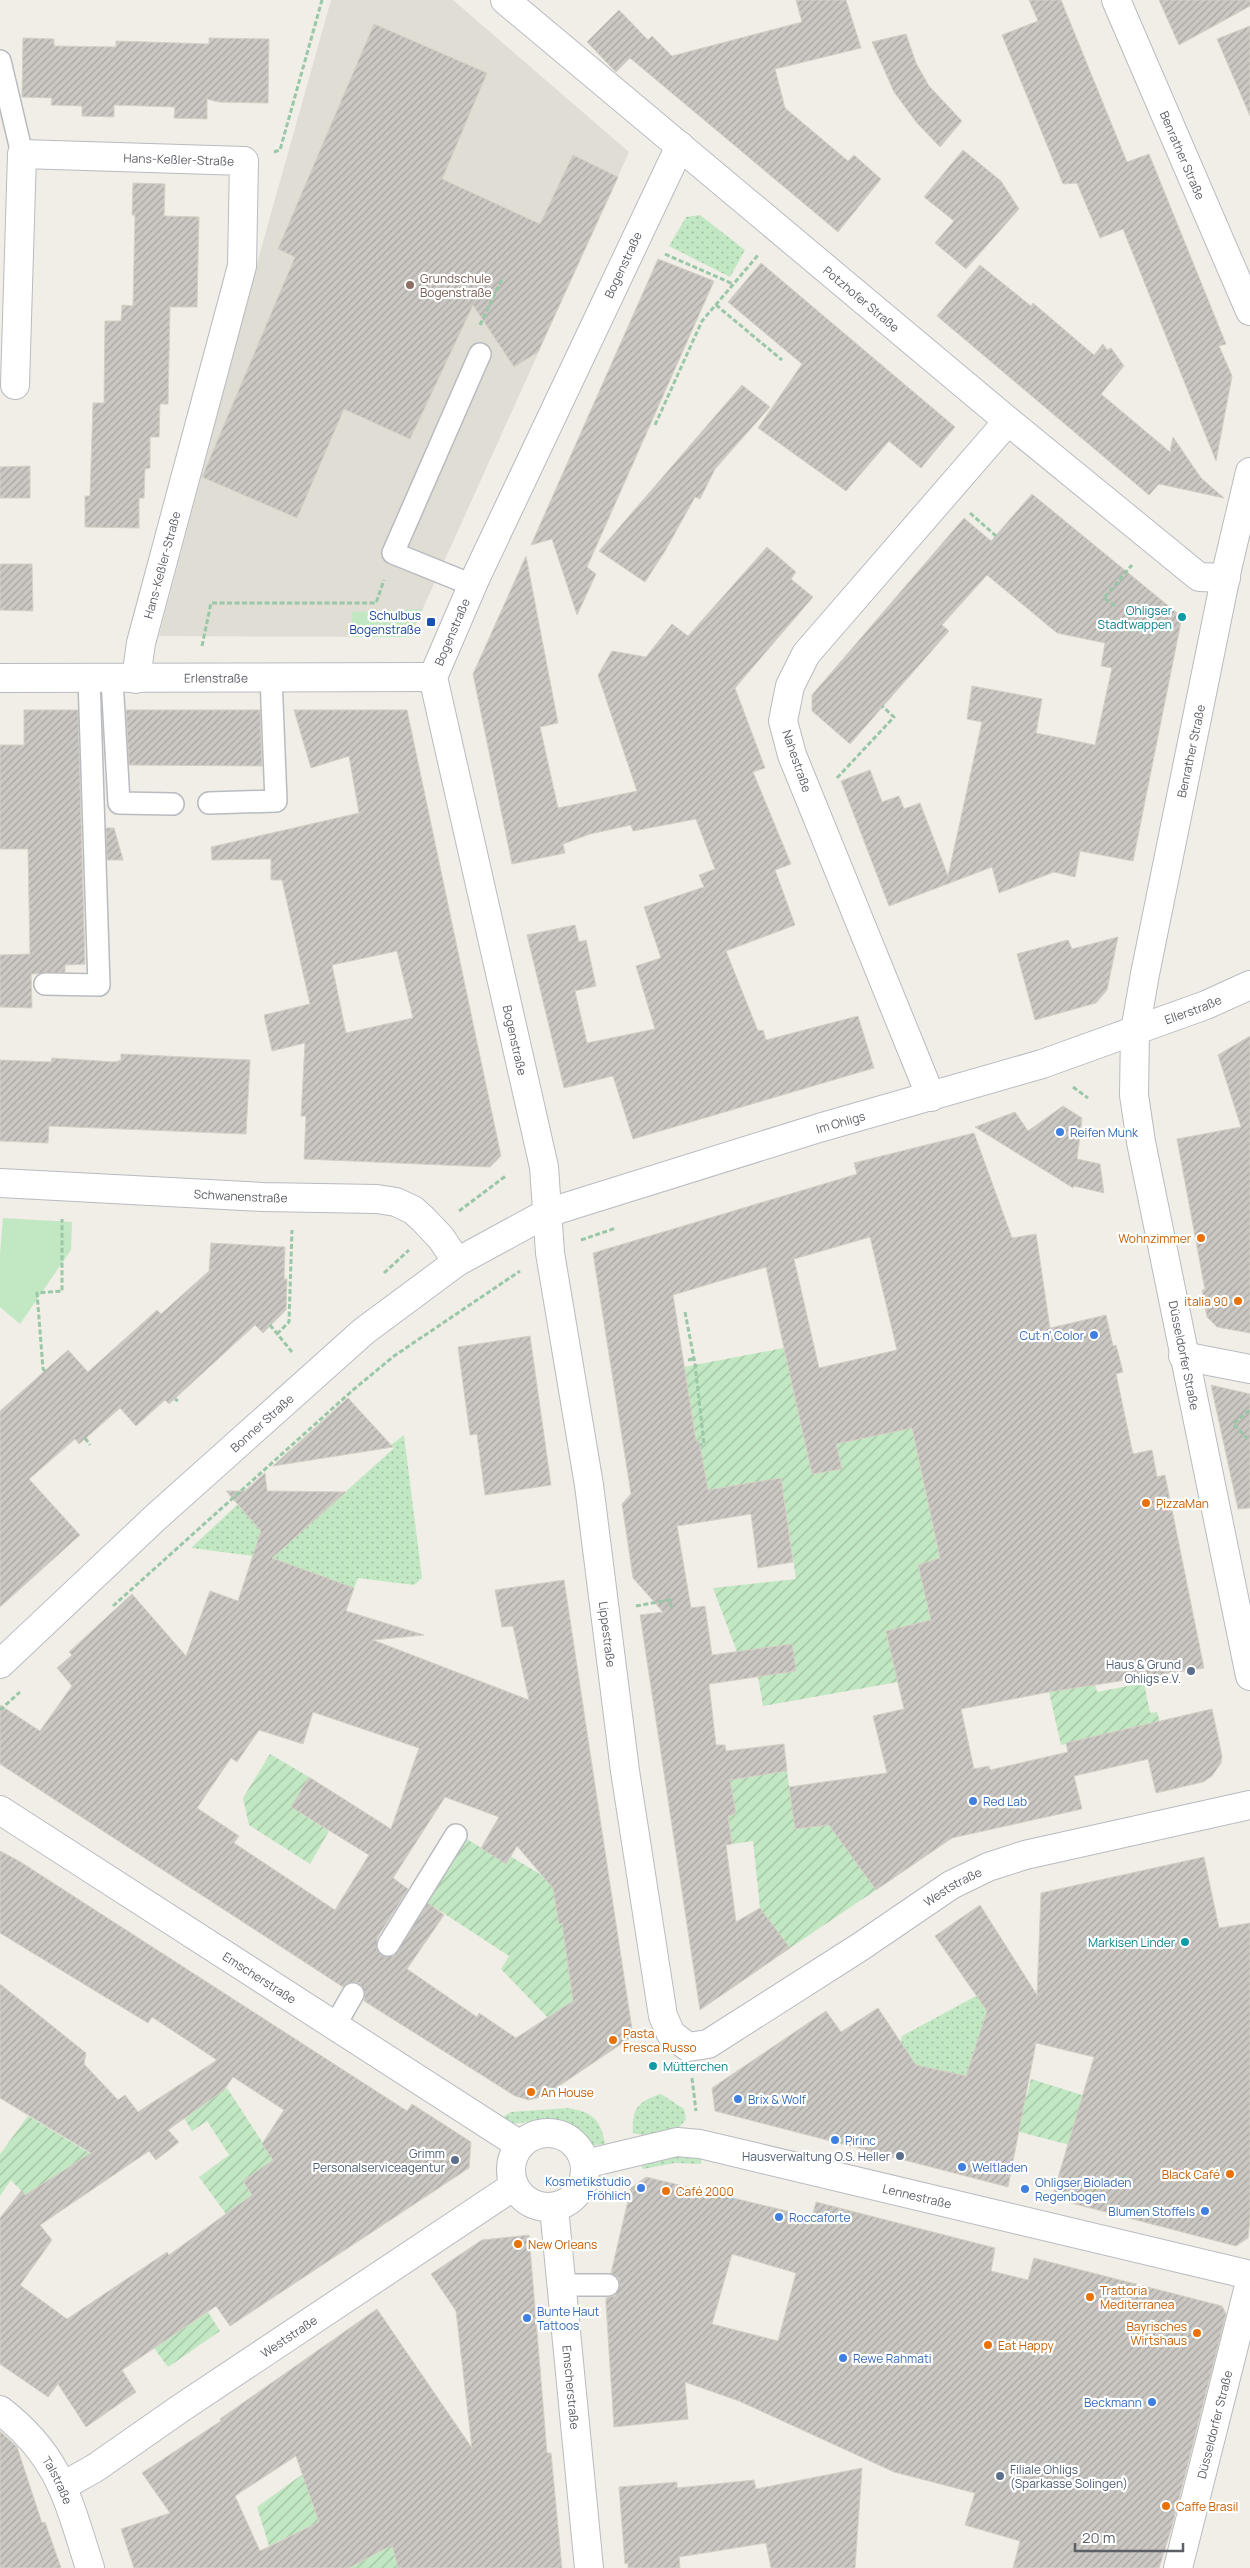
<svg xmlns="http://www.w3.org/2000/svg" width="1250" height="2568" font-family="Manrope,sans-serif">
  <defs>
    <pattern id="grass-dots" width="8" height="8" patternUnits="userSpaceOnUse" patternTransform="scale(1.25)"><rect width="8" height="8" fill="#c2e8c3"/><path d="M2 2h.1M6 6h.1" fill="none" stroke="#a1bfa2" stroke-width="1.8" stroke-linecap="round"/></pattern>
    <pattern id="garden-furrows" width="10" height="10" patternUnits="userSpaceOnUse" patternTransform="scale(1.25)"><rect width="10" height="10" fill="#c2e8c3"/><path d="M-1 1l2-2M0 10L10 0M9 11l2-2" fill="none" stroke="#a1bfa2"/></pattern>
    <pattern id="building-hatch" width="6" height="6" patternUnits="userSpaceOnUse" patternTransform="scale(1.25)"><rect width="6" height="6" fill="#cbc8c3"/><path d="M-1 1l2-2M0 6l6-6M5 7l2-2" fill="none" stroke="#a8a6a2"/></pattern>
  </defs>
  <rect width="100%" height="100%" fill="#f0eee6"/>
  <path fill="#e0ddd4" d="M331 0H453L629 152 410 637 159 636 261 249Z"/>
  <g fill="url(#grass-dots)">
    <path d="M700 215 745 250 730 277 669 246 686 217Z"/>
    <path d="M404 1435 422 1578 414 1585 358 1578 354 1588 253 1556 191 1548 238 1504 280 1551 394 1448 391 1445Z"/>
    <path d="M976 1996 1014 2037 966 2076 901 2062 897 2063 902 2036Z"/>
    <path d="M661 2094 684 2109 686 2119C676 2136 651 2138 633 2133 631 2108 639 2101 661 2094Z"/>
    <path d="M568 2108C592 2112 601 2119 605 2144L589 2146C570 2120 543 2118 513 2124L503 2117 511 2112Z"/>
    <path d="M672 2153H702L701 2164 675 2163 643 2169 639 2161Z"/>
  </g>
  <g fill="#c2e8c3">
    <path d="M422 609 410 637H352V612Z"/>
    <path d="M3 1218 72 1222 71 1250 20 1324 0 1307V1254Z"/>
  </g>
  <g fill="url(#garden-furrows)">
    <path d="M784 1348 812 1474 836 1444 912 1428 940 1558 918 1565 931 1620 886 1631 898 1682 763 1706 758 1677 737 1652 713 1588 796 1579 781 1479 703 1491 697 1452 701 1451 699 1441H696L684 1367Z"/>
    <path d="M1088 1654 1097 1692 1144 1683 1150 1713 1157 1712 1160 1722 1061 1745 1049 1692 1055 1691Z"/>
    <path d="M270 1754 309 1777 291 1807 329 1831 310 1864 249 1825 243 1798Z"/>
    <path d="M787 1771 795 1829 829 1825 876 1890 790 1948 760 1908 753 1841 732 1844 722 1781Z"/>
    <path d="M467 1839 505 1863 510 1856 545 1877 560 1882 559 1923H566L567 1960 574 2002 548 2018 501 1969 509 1956 425 1901Z"/>
    <path d="M966 2076 1027 2096 1031 2079 1082 2095 1193 2124 1097 2152 954 2115Z"/>
    <path d="M227 2088 298 2197 259 2170 243 2181 252 2195 226 2214 199 2177 229 2155 207 2121 192 2131 184 2118Z"/>
    <path d="M28 2116 91 2154 25 2195 11 2180 0 2196V2154Z"/>
    <path d="M208 2312 220 2331 168 2367 154 2348Z"/>
    <path d="M303 2474 319 2522 269 2546 257 2507Z"/>
    <path d="M392 2545 398 2568H349Z"/>
  </g>
  <g fill="url(#building-hatch)" stroke="#d5d0c4" fill-rule="evenodd">
    <path d="M796 0H846L861 48 775 69 785 108 848 161 854 155 881 179 838 232 630 58 616 72 587 42 619 10 648 40 652 36 672 56 802 22Z"/>
    <path d="M1029 0H1061L1127 162 1149 154 1226 344 1219 346 1232 376 1216 461 1123 229 1100 238 1077 183 1063 184 1002 35 1038 21Z"/>
    <path d="M1159 0H1250V6L1179 45Z"/>
    <path d="M374 24 487 73 442 179 540 224 573 155 618 177 538 352 514 367 473 305 410 439 344 409 297 518 202 477 295 257 278 249Z"/>
    <path d="M1250 26V116L1217 39Z"/>
    <path d="M906 34 916 63 929 86 962 121 940 147 917 123 894 92 872 42Z"/>
    <path d="M23 38 54 39V46L116 47V41L209 44V38L269 39 268 103 219 102 207 99V119L174 118 175 107 145 106 114 105V117L82 116V106L51 105 52 98 22 97Z"/>
    <path d="M963 150 1001 181 1019 209 966 269 935 243 954 221 924 197Z"/>
    <path d="M133 183 165 184 164 216 199 217 197 307H170L168 404H160L159 437H150V468L145 469 144 498H139V528L85 527V496H90L93 403H104L105 321H121L122 305 133 306 135 215H132Z"/>
    <path d="M658 259 714 281 587 567 596 574 577 615 552 539 531 545Z"/>
    <path d="M761 263 955 427 921 468 889 441 846 491 758 428 802 364 728 302Z"/>
    <path d="M980 265 1031 306 1033 303 1094 355 1103 344 1107 350 1111 348 1124 366 1101 394 1170 452 1173 437 1201 478 1224 498 1159 484 1149 495 937 316Z"/>
    <path d="M742 385 770 407 715 469 700 499 695 497 665 551 645 582 599 551Z"/>
    <path d="M30 466V498H0V467Z"/>
    <path d="M1032 494 1182 617 1133 861 1080 851 1075 877 1054 872 999 893 992 867 889 906 841 781 870 770 882 802 899 796 904 809 920 803 948 876 982 722 967 719 972 686 1042 699 1036 733 1095 745 1112 668 1101 666 1105 643 1057 633 987 575 942 625 949 631 850 744 812 711V695L964 518 991 541Z"/>
    <path d="M767 547 796 572 791 579 813 597 735 688 765 768 753 772 791 864 775 870 795 925 726 951 758 1031 763 1030 766 1040 858 1016 874 1068 633 1139 613 1076 564 1088 527 935 575 925 579 942 586 940 596 986 575 991 587 1043 655 1029 636 966 661 958 644 907 704 887 699 875 715 869 696 819 633 831 631 825 590 834 563 844 565 853 512 864 473 674 526 556 558 723 540 727 558 808 637 791 598 675 612 651 646 657 672 624 688 636Z"/>
    <path d="M0 564H32L33 611 0 610Z"/>
    <path d="M24 710H78L85 964 65 965V972L31 974 32 1008 0 1007V955L30 954 28 849H0V745H24Z"/>
    <path d="M126 710H260L262 766 129 765Z"/>
    <path d="M294 710H407L501 1156 490 1167 304 1159 306 1116H301L305 1043 272 1051 264 1015 310 1004 282 880H271V859L212 860 211 847 359 813 349 756 311 768ZM397 951 413 1018 346 1033 332 965Z"/>
    <path d="M106 828H114L123 860H107Z"/>
    <path d="M1118 937 1107 990 1096 1003 1035 1020 1017 954 1068 940 1072 949Z"/>
    <path d="M1250 1036V1333L1217 1327 1207 1317 1202 1290H1205L1177 1139 1241 1127 1218 1055Z"/>
    <path d="M121 1054 250 1060 246 1134 49 1126 48 1143 0 1141V1060L51 1062 52 1058 115 1062 121 1060Z"/>
    <path d="M1063 1106 1082 1118 1077 1159 1100 1164 1104 1193 1074 1186 1073 1188 975 1127 1015 1112 1028 1131Z"/>
    <path d="M974 1133 1012 1238 1036 1234 1050 1328 1106 1315 1113 1346 1116 1345 1123 1372 1116 1374 1133 1454 1152 1450 1157 1477 1165 1475 1204 1668 1049 1692 961 1709 974 1769 989 1766 990 1770 1068 1752 1066 1743 1212 1709 1222 1756 1221 1763 1212 1776 1203 1782 1156 1793 1148 1759 1074 1776 1082 1809 952 1838 876 1890 829 1825 795 1829 789 1787 887 1773 873 1716 904 1709 886 1631 931 1620 918 1565 940 1558 912 1428 836 1444 842 1469 812 1474 766 1267 673 1295 696 1441H699L708 1490 781 1478 793 1562 758 1568 751 1514 677 1526 691 1608 705 1606 712 1655 792 1644 796 1671 709 1684 716 1745H725L726 1751 784 1744 787 1771 730 1780 736 1814 728 1816 732 1844 726 1845 736 1922 760 1908 790 1948 700 2010 640 1615 663 1612 633 1578 622 1504 631 1494 593 1253 857 1174 854 1163ZM870 1237 897 1350 819 1368 794 1259Z"/>
    <path d="M211 1243 285 1247 284 1279H287L286 1310 263 1333 255 1325 169 1404 165 1400 136 1426 120 1408 79 1444 75 1439 29 1479 80 1535 0 1607V1411L68 1350 88 1372 157 1310 161 1314 209 1271Z"/>
    <path d="M530 1336 551 1485 485 1495 477 1434 470 1435 458 1347Z"/>
    <path d="M1211 1385 1250 1394V1508L1238 1509Z"/>
    <path d="M348 1398 393 1447 273 1466Z"/>
    <path d="M265 1473 267 1491 346 1492 272 1558 354 1588 346 1611 424 1635 373 1640 529 1700 513 1626 502 1627 495 1590 564 1580 633 2036 544 2096 529 2100 515 2096 364 2001 365 1994 360 1983 352 1982 343 1987 0 1764V1705L40 1731 72 1686 57 1668 72 1655 69 1652 132 1594 186 1656 210 1591 238 1601 261 1531 226 1491H245ZM313 1712 419 1748 391 1829 309 1777 291 1807 369 1855 335 1910 234 1843 239 1836 197 1808 231 1758 237 1762 259 1730 303 1744ZM445 1797 499 1817 481 1848 506 1864 517 1846 553 1888 559 1924 562 1923 573 2001 516 2038 479 2013 477 2017 407 1969 444 1915 428 1903 394 1956H382L377 1950V1938L408 1889 393 1878Z"/>
    <path d="M0 1851 19 1861 407 2111 412 2104 471 2142 469 2168 230 2326 216 2306 122 2370 136 2392 86 2427 58 2384 48 2397 0 2364V2218L22 2190 25 2195 91 2153 0 2098V1984L86 2053 84 2064 118 2100 125 2095 138 2112 217 2060 152 2017 148 2023 0 1933ZM233 2077 284 2110 262 2144 273 2160 243 2181 252 2195 169 2255 167 2252 67 2319 20 2285 52 2240 40 2225 149 2151 156 2160 179 2142 168 2130 224 2090Z"/>
    <path d="M1204 1857 1219 1928 1250 1923V2220L1248 2238 1236 2246 1052 2198 1094 2057 1036 2043 1008 2187 715 2111 712 2088 826 2011 841 2032 878 2008 916 2065 966 2076 987 2011 935 1936 980 1905 1037 1995 1041 1893Z"/>
    <path d="M646 2177 812 2217 816 2202 995 2248 991 2271 1028 2280 1034 2258 1222 2306 1226 2314 1171 2530 1159 2568H1013L1020 2541 965 2525 975 2493 894 2472 739 2401 685 2382 688 2419 614 2427 606 2304V2298L615 2296 620 2285 619 2278 611 2273 631 2188ZM732 2254 796 2273 778 2341 712 2324Z"/>
    <path d="M529 2235 547 2453H551L562 2568H398L392 2545 349 2568H134L121 2529 170 2513 142 2473 221 2421 220 2419 377 2309 472 2448 456 2311 431 2274 482 2240ZM296 2456 319 2522 260 2551 235 2496Z"/>
    <path d="M0 2431 17 2447 42 2523 45 2522 61 2568H0Z"/>
    <path d="M862 2468 855 2568H771L766 2543 679 2557 680 2568H628V2563L625 2564 619 2487 677 2482V2488L754 2480 756 2489Z"/>
  </g>
  <g fill="none" stroke-linecap="round" stroke-linejoin="round">
    <defs>
      <g id="lane">
        <path d="M0 61 22 154"/>
        <path d="M472 585 393 553 480 354"/>
        <path d="M112 679 119 803 173 804"/>
        <path d="M209 803 276 801 271 677"/>
        <path d="M45 984 99 985 89 678"/>
        <path d="M388 1945 456 1835"/>
        <path d="M334 2027 353 1994"/>
        <path d="M560 2285H608"/>
      </g>
      <g id="street">
        <path id="s1" d="M505 0 1008 421 1199 577 1226 578"/>
        <path id="s2" d="M1116 0 1250 311"/>
        <path id="s3" d="M680 146 476 577 433 677 544 1167 550 1253 589 1485 625 1771 663 2016 671 2034 688 2047 708 2044 860 1947 951 1885 988 1867 1025 1855 1250 1805"/>
        <path id="s4" d="M15 385 22 154 244 161 242 266 141 643 136 679"/>
        <path id="s5" d="M1250 472 1228 565 1145 974 1135 1031 1134 1095 1141 1142 1250 1676"/>
        <path id="s6" d="M0 678 433 677"/>
        <path d="M931 1097 792 755 783 721 790 686 806 654 1008 421"/>
        <path id="s7" d="M0 1183 263 1197 377 1199 396 1202 413 1210 423 1219 441 1238 457 1262"/>
        <path d="M1183 1356 1250 1369"/>
        <path id="s8" d="M0 1810 520 2145"/>
        <circle cx="548" cy="2170" r="37"/>
        <path id="s9" d="M585 2164 677 2142 700 2144 1250 2275"/>
        <path id="s10" d="M554 2208 589 2568"/>
        <path id="s11" d="M63 2486 95 2468 181 2408 514 2186"/>
        <path id="s12" d="M1178 2568 1250 2282"/>
      </g>
      <g id="secondary">
        <path id="s13" d="M0 1664 155 1518 364 1331 457 1262 547 1213 819 1128 1042 1064 1206 1005 1250 985"/>
        <path id="s14" d="M0 2410C60 2456 68 2500 90 2568"/>
      </g>
    </defs>
    <use href="#lane" stroke="#b8bbc0" stroke-width="24"/>
    <use href="#street" stroke="#b8bbc0" stroke-width="30"/>
    <use href="#secondary" stroke="#b9bcc2" stroke-width="30"/>
    <g stroke="#99c7a8" stroke-width="3" stroke-dasharray="5 2.5" stroke-linecap="butt">
      <path d="M274 152 280 150 322 0"/>
      <path d="M665 254 733 284"/>
      <path d="M716 305 782 360"/>
      <path d="M480 325 503 277"/>
      <path d="M655 425 702 321 759 254"/>
      <path d="M970 513 996 536"/>
      <path d="M1115 606 1104 598 1132 565"/>
      <path d="M202 646 211 603H376L384 580"/>
      <path d="M837 778 894 717 882 706"/>
      <path d="M1073 1087 1088 1098"/>
      <path d="M459 1211 507 1175"/>
      <path d="M581 1240 616 1228"/>
      <path d="M384 1273 409 1250"/>
      <path d="M685 1312 695 1364 704 1444 700 1445"/>
      <path d="M270 1325 292 1352"/>
      <path d="M277 1334 289 1322 292 1230"/>
      <path d="M688 1360 693 1359"/>
      <path d="M45 1371 43 1369 37 1293 62 1291V1219"/>
      <path d="M175 1399 178 1401"/>
      <path d="M85 1438 90 1445"/>
      <path d="M1248 1439 1233 1424 1250 1410"/>
      <path d="M113 1606 353 1390 394 1356 520 1271"/>
      <path d="M636 1606 670 1600 672 1610"/>
      <path d="M0 1710 20 1692"/>
      <path d="M692 2078 696 2111"/>
    </g>
    <use href="#lane" stroke="#fff" stroke-width="21"/>
    <use href="#street" stroke="#fff" stroke-width="28"/>
    <use href="#secondary" stroke="#fff" stroke-width="28"/>
  </g>
  <circle fill="#8d6e63" stroke="#fff" stroke-width="2" cx="410" cy="285" r="5"/>
  <g fill="#0f9aa8" stroke="#fff" stroke-width="2">
    <circle cx="1182" cy="617" r="5"/>
    <circle cx="1185" cy="1942" r="5"/>
    <circle cx="653" cy="2066" r="5"/>
  </g>
  <rect fill="#1a4fb4" stroke="#fff" stroke-width="2" x="426" y="617" width="10" height="10" rx="2.5"/>
  <g fill="#3f7fe0" stroke="#fff" stroke-width="2">
    <circle cx="1060" cy="1132" r="5"/>
    <circle cx="1094" cy="1335" r="5"/>
    <circle cx="973" cy="1801" r="5"/>
    <circle cx="738" cy="2099" r="5"/>
    <circle cx="835" cy="2140" r="5"/>
    <circle cx="962" cy="2167" r="5"/>
    <circle cx="641" cy="2188" r="5"/>
    <circle cx="1025" cy="2189" r="5"/>
    <circle cx="1205" cy="2211" r="5"/>
    <circle cx="779" cy="2217" r="5"/>
    <circle cx="527" cy="2318" r="5"/>
    <circle cx="843" cy="2358" r="5"/>
    <circle cx="1152" cy="2402" r="5"/>
  </g>
  <g fill="#e8710a" stroke="#fff" stroke-width="2">
    <circle cx="1201" cy="1238" r="5"/>
    <circle cx="1238" cy="1301" r="5"/>
    <circle cx="1146" cy="1503" r="5"/>
    <circle cx="613" cy="2040" r="5"/>
    <circle cx="531" cy="2092" r="5"/>
    <circle cx="1230" cy="2174" r="5"/>
    <circle cx="666" cy="2191" r="5"/>
    <circle cx="518" cy="2244" r="5"/>
    <circle cx="1090" cy="2297" r="5"/>
    <circle cx="1197" cy="2333" r="5"/>
    <circle cx="988" cy="2345" r="5"/>
    <circle cx="1166" cy="2506" r="5"/>
  </g>
  <g fill="#5c6f8a" stroke="#fff" stroke-width="2">
    <circle cx="1191" cy="1671" r="5"/>
    <circle cx="900" cy="2156" r="5"/>
    <circle cx="455" cy="2160" r="5"/>
    <circle cx="1000" cy="2476" r="5"/>
  </g>
  <g text-anchor="middle" dominant-baseline="central" stroke-width="4.5" stroke-linejoin="round" paint-order="stroke">
    <g font-size="12" fill="#5d6167" stroke="#fff">
      <text stroke="none"><textPath href="#s2" startOffset="169">Benrather Straße</textPath></text>
      <text stroke="none"><textPath href="#s4" startOffset="388">Hans-Keßler-Straße</textPath></text>
      <text transform="translate(623 265) rotate(-65)">Bogenstraße</text>
      <text stroke="none"><textPath href="#s1" startOffset="465">Potzhofer Straße</textPath></text>
      <text transform="translate(162 565) rotate(-75)">Hans-Keßler-Straße</text>
      <text transform="translate(452 632) rotate(-67)">Bogenstraße</text>
      <text stroke="none"><textPath href="#s6" startOffset="216">Erlenstraße</textPath></text>
      <text transform="translate(1191 751) rotate(-78)">Benrather Straße</text>
      <text transform="translate(797 761) rotate(71)">Nahestraße</text>
      <text stroke="none"><textPath href="#s13" startOffset="1389">Ellerstraße</textPath></text>
      <text stroke="none"><textPath href="#s3" startOffset="958">Bogenstraße</textPath></text>
      <text stroke="none"><textPath href="#s13" startOffset="1019">Im Ohligs</textPath></text>
      <text stroke="none"><textPath href="#s7" startOffset="241">Schwanenstraße</textPath></text>
      <text stroke="none"><textPath href="#s5" startOffset="900">Düsseldorfer Straße</textPath></text>
      <text stroke="none"><textPath href="#s13" startOffset="356">Bonner Straße</textPath></text>
      <text stroke="none"><textPath href="#s3" startOffset="1560">Lippestraße</textPath></text>
      <text stroke="none"><textPath href="#s3" startOffset="2298">Weststraße</textPath></text>
      <text stroke="none"><textPath href="#s8" startOffset="309">Emscherstraße</textPath></text>
      <text stroke="none"><textPath href="#s9" startOffset="341">Lennestraße</textPath></text>
      <text stroke="none"><textPath href="#s11" startOffset="271">Weststraße</textPath></text>
      <text stroke="none"><textPath href="#s10" startOffset="180">Emscherstraße</textPath></text>
      <text stroke="none"><textPath href="#s12" startOffset="148">Düsseldorfer Straße</textPath></text>
      <text stroke="none"><textPath href="#s14" startOffset="92">Talstraße</textPath></text>
    </g>
    <g font-size="12" fill="#785e54" stroke="#fff" text-anchor="start">
      <text x="420" y="278">Grundschule<tspan x="420" dy="14">Bogenstraße</tspan></text>
    </g>
    <g font-size="12" fill="#0d838f" stroke="#fff" text-anchor="end">
      <text x="1172" y="610">Ohligser<tspan x="1172" dy="14">Stadtwappen</tspan></text>
      <text x="1175" y="1942">Markisen Linder</text>
      <text x="663" y="2066" text-anchor="start">Mütterchen</text>
    </g>
    <g font-size="12" fill="#164399" stroke="#fff" text-anchor="end">
      <text x="421" y="615">Schulbus<tspan x="421" dy="14">Bogenstraße</tspan></text>
    </g>
    <g font-size="12" fill="#366cbe" stroke="#fff" text-anchor="start">
      <text x="1070" y="1132">Reifen Munk</text>
      <text x="1084" y="1335" text-anchor="end">Cut n' Color</text>
      <text x="983" y="1801">Red Lab</text>
      <text x="748" y="2099">Brix &amp; Wolf</text>
      <text x="845" y="2140">Pirinc</text>
      <text x="972" y="2167">Weltladen</text>
      <text x="631" y="2181" text-anchor="end">Kosmetikstudio<tspan x="631" dy="14">Fröhlich</tspan></text>
      <text x="1035" y="2182">Ohligser Bioladen<tspan x="1035" dy="14">Regenbogen</tspan></text>
      <text x="1195" y="2211" text-anchor="end">Blumen Stoffels</text>
      <text x="789" y="2217">Roccaforte</text>
      <text x="537" y="2311">Bunte Haut<tspan x="537" dy="14">Tattoos</tspan></text>
      <text x="853" y="2358">Rewe Rahmati</text>
      <text x="1142" y="2402" text-anchor="end">Beckmann</text>
    </g>
    <g font-size="12" fill="#c56008" stroke="#fff" text-anchor="start">
      <text x="1191" y="1238" text-anchor="end">Wohnzimmer</text>
      <text x="1228" y="1301" text-anchor="end">italia 90</text>
      <text x="1156" y="1503">PizzaMan</text>
      <text x="623" y="2033">Pasta<tspan x="623" dy="14">Fresca Russo</tspan></text>
      <text x="541" y="2092">An House</text>
      <text x="1220" y="2174" text-anchor="end">Black Café</text>
      <text x="676" y="2191">Café 2000</text>
      <text x="528" y="2244">New Orleans</text>
      <text x="1100" y="2290">Trattoria<tspan x="1100" dy="14">Mediterranea</tspan></text>
      <text x="1187" y="2326" text-anchor="end">Bayrisches<tspan x="1187" dy="14">Wirtshaus</tspan></text>
      <text x="998" y="2345">Eat Happy</text>
      <text x="1176" y="2506">Caffe Brasil</text>
    </g>
    <g font-size="12" fill="#4e5e75" stroke="#fff" text-anchor="end">
      <text x="1181" y="1664">Haus &amp; Grund<tspan x="1181" dy="14">Ohligs e.V.</tspan></text>
      <text x="445" y="2153">Grimm<tspan x="445" dy="14">Personalserviceagentur</tspan></text>
      <text x="890" y="2156">Hausverwaltung O.S. Heller</text>
      <text x="1010" y="2469" text-anchor="start">Filiale Ohligs<tspan x="1010" dy="14">(Sparkasse Solingen)</tspan></text>
    </g>
  </g>
  <path d="M1075 2543v8h108v-8" fill="none" stroke="#5d6167" stroke-width="2.5"/>
  <text x="1082" y="2543" font-size="15" fill="#5d6167" stroke="#ffffff" stroke-width="4" paint-order="stroke">20 m</text>
</svg>
